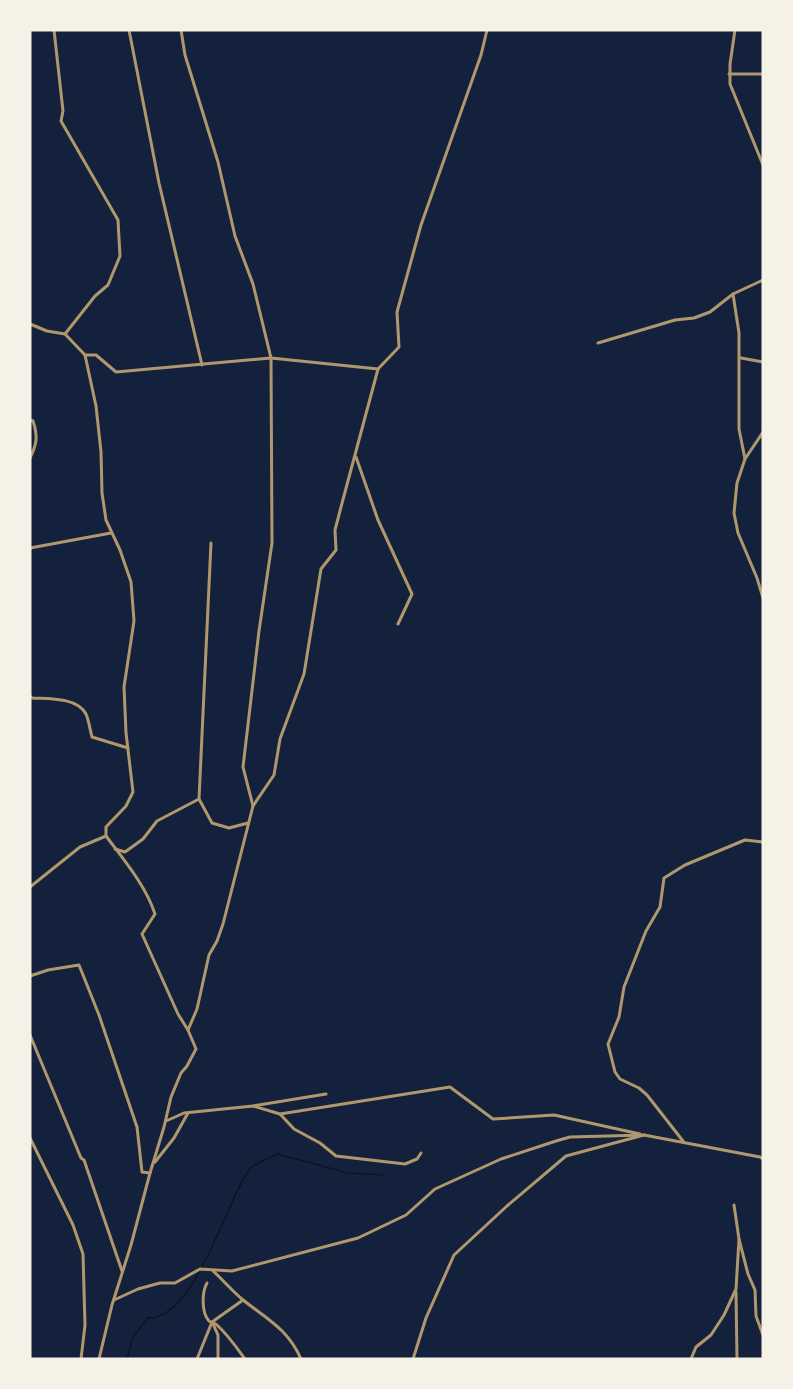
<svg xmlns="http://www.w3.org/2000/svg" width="793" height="1389" font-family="Helvetica,sans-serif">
  <rect width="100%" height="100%" fill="#14213d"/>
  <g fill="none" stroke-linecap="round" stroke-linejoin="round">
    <path stroke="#0b132b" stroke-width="1.5" d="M127 1359 133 1337 148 1318C195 1320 225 1203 249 1170 255 1163 269 1158 277 1154L348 1173 383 1175"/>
    <g stroke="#b1986c" stroke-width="3">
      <path d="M54 30 63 111 61 121 118 220 120 256 108 285 95 296 65 334"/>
      <path d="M129 30 159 183 202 365"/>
      <path d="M181 30 185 55 218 162 235 236 253 284 271 358 272 543 259 631 243 767 253 806"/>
      <path d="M735 30 730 64V84L763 165"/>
      <path d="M729 74H763"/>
      <path d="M733 294 739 333V429L745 459"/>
      <path d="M30 324 47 331 65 334 85 355 96 406 101 452 102 493 106 520 120 550 131 582 134 621 124 687 126 733 133 792 126 806 106 827V836"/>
      <path d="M598 343 675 320 694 318 710 312 733 294 763 280"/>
      <path d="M85 355H96L116 372 271 358 378 369"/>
      <path d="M741 358 763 362"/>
      <path d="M30 420 33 421C38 436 37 444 30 458"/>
      <path d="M763 432 745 459 737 483 734 513 738 533 757 578 763 598"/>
      <path d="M356 457 378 520 412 594 398 624"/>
      <path d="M211 543 199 799 212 823 229 828 248 823"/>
      <path d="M30 548 111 533"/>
      <path d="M30 696 32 698C48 699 77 697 86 714 89 721 90 730 92 737L128 748"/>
      <path d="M106 836C124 860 146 886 155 914L142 934 178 1014 188 1030"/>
      <path d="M115 849 125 852 143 839 157 821 199 799"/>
      <path d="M30 887 80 847 106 836"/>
      <path d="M30 976 48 970 79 965 99 1015 137 1127 142 1172 150 1173"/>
      <path d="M30 1035 81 1158 84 1160 122 1271"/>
      <path d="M253 1106 280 1114 450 1087 493 1119 554 1115 640 1134"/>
      <path d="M280 1114 294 1129 320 1143 336 1156 405 1164 417 1159 421 1153"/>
      <path d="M166 1121 184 1113 253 1106 326 1094"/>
      <path d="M30 1138 73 1225 83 1254 85 1325 81 1359"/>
      <path d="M683 1141 647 1095 639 1088 620 1079 615 1072 608 1044 619 1017 624 987 646 931 660 907 664 878 685 865 745 840 763 842"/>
      <path d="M155 1162 174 1138 188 1113"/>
      <path d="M734 1205 739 1239 748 1274 755 1290 756 1316 763 1335"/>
      <path d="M213 1271C223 1280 232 1291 243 1300 267 1319 288 1329 301 1359"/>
      <path d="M207 1283C202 1292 201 1312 209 1321 211 1323 215 1323 217 1325 228 1335 237 1348 245 1359"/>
      <path d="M736 1292 737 1359"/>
      <path d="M114 1300 138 1289 160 1283H175L200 1269 232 1271 358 1238 406 1215 435 1189 501 1159 556 1141 570 1137 644 1135"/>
      <path d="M213 1324 218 1335V1359"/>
      <path d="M99 1359 112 1305 131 1245 150 1173 164 1127 171 1097 181 1073 187 1066 196 1049 188 1030 197 1009 209 955 217 941 223 924 253 806 274 775 280 739 304 674 321 569 336 550 335 530 341 507 378 369 399 347 397 312 421 225 481 55 487 30"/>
      <path d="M197 1359 212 1322 243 1300"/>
      <path d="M413 1359 426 1318 454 1255 507 1206 566 1156 644 1135 760 1157 763 1159"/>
      <path d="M691 1359 696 1347 711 1335 724 1315 736 1289 739 1239"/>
    </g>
  </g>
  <rect width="793" height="1389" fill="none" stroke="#f6f1e7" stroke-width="63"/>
</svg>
